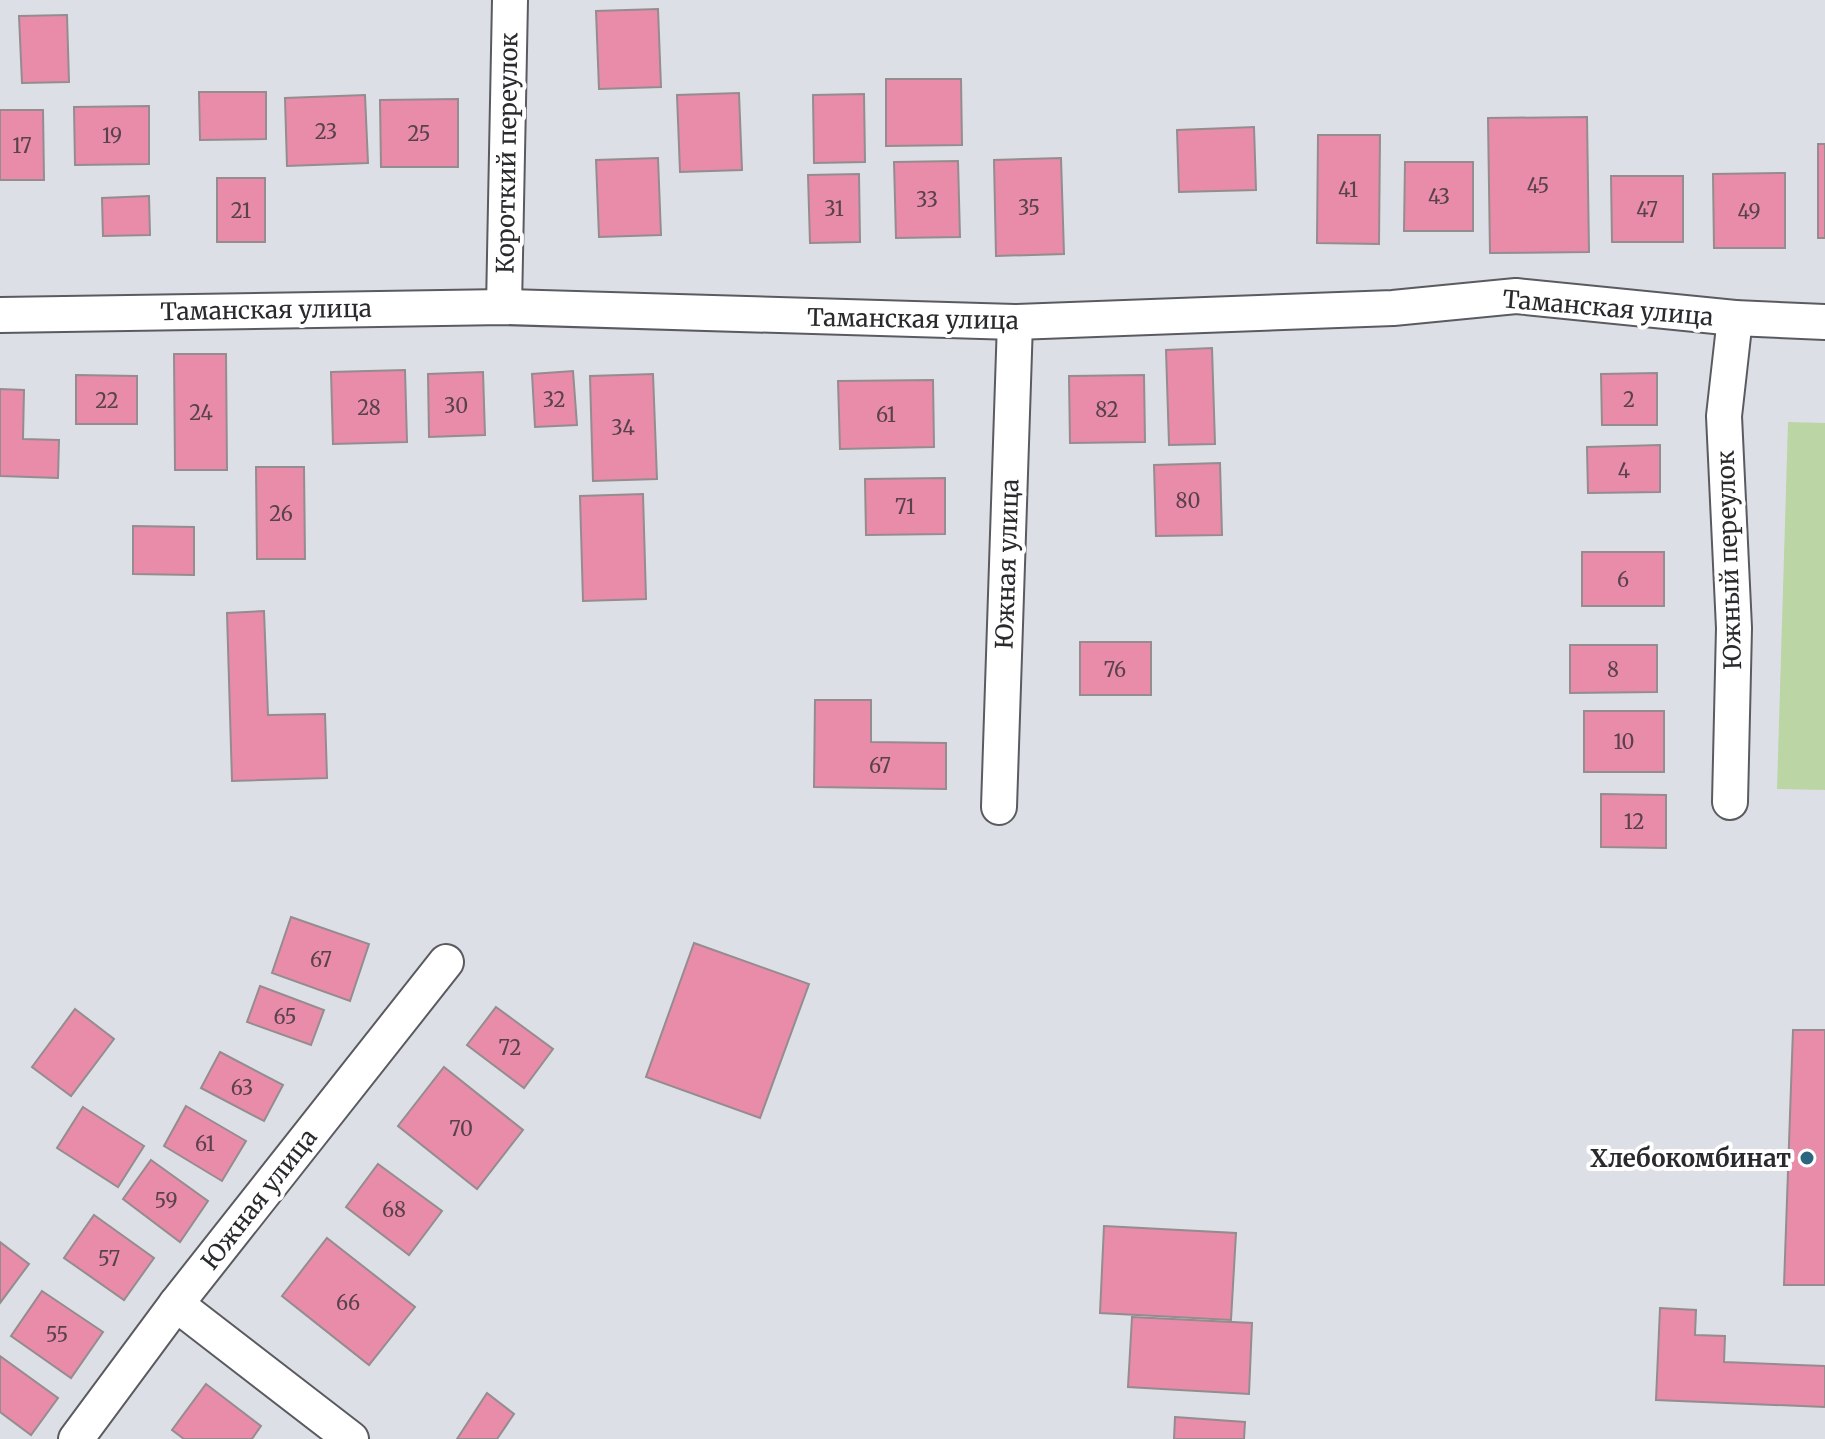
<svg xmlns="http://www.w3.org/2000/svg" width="1825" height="1439" font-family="Merriweather,serif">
  <rect width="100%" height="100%" fill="#dddfe6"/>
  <path fill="#bbd6a4" d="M1788 422 1825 423V790L1777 789Z"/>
  <g fill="#e98ca9" stroke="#948c8e" stroke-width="2">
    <path d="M658 9 661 87 599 89 596 11Z"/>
    <path d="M67 15 69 82 22 83 19 16Z"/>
    <path d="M886 79H961L962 145 886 146Z"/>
    <path d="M199 92H266V139L200 140Z"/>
    <path d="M739 93 742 170 680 172 677 95Z"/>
    <path d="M864 94 865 162 814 163 813 95Z"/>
    <path d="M365 95 368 163 287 166 285 98Z"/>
    <path d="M458 99V167H381L380 100Z"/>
    <path d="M149 106V164L75 165 74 107Z"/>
    <path d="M0 110H43L44 180H0Z"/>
    <path d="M1587 117 1589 252 1490 253 1488 118Z"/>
    <path d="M1254 127 1256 190 1179 192 1177 130Z"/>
    <path d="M1318 135H1380L1379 244 1317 243Z"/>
    <rect x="1818" y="144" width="7" height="94"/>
    <path d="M658 158 661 235 599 237 596 160Z"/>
    <path d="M1061 158 1064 254 996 256 994 160Z"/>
    <path d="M958 161 960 237 896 238 894 162Z"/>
    <path d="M1405 162H1473V231H1404Z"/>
    <path d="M1785 173V248H1714L1713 174Z"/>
    <path d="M859 174 860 242 810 243 808 175Z"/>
    <path d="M1611 176H1683V242H1612Z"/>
    <rect x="217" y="178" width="48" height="64"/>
    <path d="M149 196 150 235 103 236 102 198Z"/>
    <path d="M1212 348 1215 444 1169 445 1166 350Z"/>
    <path d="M174 354H226L227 470H175Z"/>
    <path d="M405 370 407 442 333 444 331 372Z"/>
    <path d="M573 371 577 425 535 427 532 374Z"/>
    <path d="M483 372 485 435 429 437 428 374Z"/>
    <path d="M1657 373V425H1602L1601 374Z"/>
    <path d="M653 374 657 479 593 481 590 376Z"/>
    <path d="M76 375 137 376V424H76Z"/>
    <path d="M1144 375 1145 442 1070 443 1069 376Z"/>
    <path d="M933 380 934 447 840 449 838 381Z"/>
    <path d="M0 389 24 390 23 439 59 440 58 478 0 476Z"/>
    <path d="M1660 445V492L1588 493 1587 447Z"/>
    <path d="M1220 463 1222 535 1156 536 1154 465Z"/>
    <path d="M256 467H304L305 559H257Z"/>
    <path d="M945 478V534L866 535 865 479Z"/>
    <path d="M643 494 646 599 583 601 580 496Z"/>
    <path d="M133 526 194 527V575L133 574Z"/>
    <rect x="1582" y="552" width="82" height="54"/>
    <path d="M264 611 268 715 325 714 327 778 232 781 227 613Z"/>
    <rect x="1080" y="642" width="71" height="53"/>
    <path d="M1570 645H1657V692L1570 693Z"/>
    <path d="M815 700H871V742L946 743V789L814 787Z"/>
    <rect x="1584" y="711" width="80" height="61"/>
    <path d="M1601 794 1666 795V848L1601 847Z"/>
    <path d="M291 917 369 944 350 1001 272 973Z"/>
    <path d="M694 943 809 984 760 1118 646 1077Z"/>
    <path d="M260 986 324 1010 311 1045 247 1022Z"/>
    <path d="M496 1007 553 1049 524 1088 467 1045Z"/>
    <path d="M75 1009 114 1039 71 1096 32 1067Z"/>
    <path d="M1793 1030H1825V1285H1784Z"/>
    <path d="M220 1052 283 1085 264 1121 201 1088Z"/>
    <path d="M444 1067 523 1130 477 1189 398 1126Z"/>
    <path d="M186 1106 246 1141 222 1181 164 1146Z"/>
    <path d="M83 1107 144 1146 118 1187 57 1148Z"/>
    <path d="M151 1160 208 1201 180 1242 123 1199Z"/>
    <path d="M378 1164 442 1211 409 1255 346 1207Z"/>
    <path d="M94 1215 154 1258 124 1300 64 1258Z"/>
    <path d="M1104 1226 1236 1233 1231 1320 1100 1313Z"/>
    <path d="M327 1238 415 1307 369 1365 282 1296Z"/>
    <path d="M0 1242 29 1264 0 1303Z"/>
    <path d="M42 1291 103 1332 71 1378 11 1336Z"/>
    <path d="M1660 1308 1696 1310 1695 1335 1725 1336 1724 1362 1825 1366V1407L1656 1400Z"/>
    <path d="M1132 1317 1252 1323 1249 1394 1128 1387Z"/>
    <path d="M0 1356 58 1398 31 1435 0 1412Z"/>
    <path d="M206 1384 261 1426 252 1439H184L172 1430Z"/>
    <path d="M487 1393 514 1414 497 1439H457Z"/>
    <path d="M1175 1417 1245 1422 1244 1439H1174Z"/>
  </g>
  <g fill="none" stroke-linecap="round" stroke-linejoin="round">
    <defs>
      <g id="street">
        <path d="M504 307 510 0"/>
        <path d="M0 315 504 307 1015 322 1393 308 1516 296 1735 318 1825 322"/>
        <path d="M1730 802 1734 628 1724 416 1735 318"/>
        <path d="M999 807 1015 322"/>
        <path d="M176 1304 351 1439"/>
        <path d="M76 1439 176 1304 446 962"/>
      </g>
    </defs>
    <use href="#street" stroke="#5a5b61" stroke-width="38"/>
    <use href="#street" stroke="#fff" stroke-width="34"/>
  </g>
  <circle fill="#2d657f" stroke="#fff" stroke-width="3" cx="1807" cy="1158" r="8"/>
  <g text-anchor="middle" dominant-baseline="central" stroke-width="8" stroke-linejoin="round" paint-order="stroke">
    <g font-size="20" fill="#59424b">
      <text x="326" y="131">23</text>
      <text x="419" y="133">25</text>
      <text x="112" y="135">19</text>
      <text x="22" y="145">17</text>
      <text x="1538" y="185">45</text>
      <text x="1348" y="189">41</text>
      <text x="1439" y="196">43</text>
      <text x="927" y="199">33</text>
      <text x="1029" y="207">35</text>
      <text x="834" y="208">31</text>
      <text x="1647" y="209">47</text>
      <text x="241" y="210">21</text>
      <text x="1749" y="211">49</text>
      <text x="554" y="399">32</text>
      <text x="1629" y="399">2</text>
      <text x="107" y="400">22</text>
      <text x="456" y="405">30</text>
      <text x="369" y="407">28</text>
      <text x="1107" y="409">82</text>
      <text x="201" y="412">24</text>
      <text x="886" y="414">61</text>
      <text x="623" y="427">34</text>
      <text x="1624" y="470">4</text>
      <text x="1188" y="500">80</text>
      <text x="905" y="506">71</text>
      <text x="281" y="513">26</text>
      <text x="1623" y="579">6</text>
      <text x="1115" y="669">76</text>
      <text x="1613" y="669">8</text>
      <text x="1624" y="741">10</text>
      <text x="880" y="765">67</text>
      <text x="1634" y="821">12</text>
      <text x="321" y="959">67</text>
      <text x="285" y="1016">65</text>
      <text x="510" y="1047">72</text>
      <text x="242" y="1087">63</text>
      <text x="461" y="1128">70</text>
      <text x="205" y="1143">61</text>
      <text x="166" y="1200">59</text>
      <text x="394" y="1209">68</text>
      <text x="109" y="1258">57</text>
      <text x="348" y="1302">66</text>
      <text x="57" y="1334">55</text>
    </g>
    <g font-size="24" fill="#292a2c" stroke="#fff">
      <text transform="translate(507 153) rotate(-89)">Короткий переулок</text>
      <text transform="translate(1608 308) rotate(5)">Таманская улица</text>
      <text transform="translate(266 310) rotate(-1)">Таманская улица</text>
      <text transform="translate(913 319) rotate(1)">Таманская улица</text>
      <text transform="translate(1729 560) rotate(-92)">Южный переулок</text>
      <text transform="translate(1007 564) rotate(-88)">Южная улица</text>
      <text transform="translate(259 1199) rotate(-52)">Южная улица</text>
    </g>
    <g font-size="24" font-weight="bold" fill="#292a2c" stroke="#fff" text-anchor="end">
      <text x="1791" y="1158">Хлебокомбинат</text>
    </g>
  </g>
</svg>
